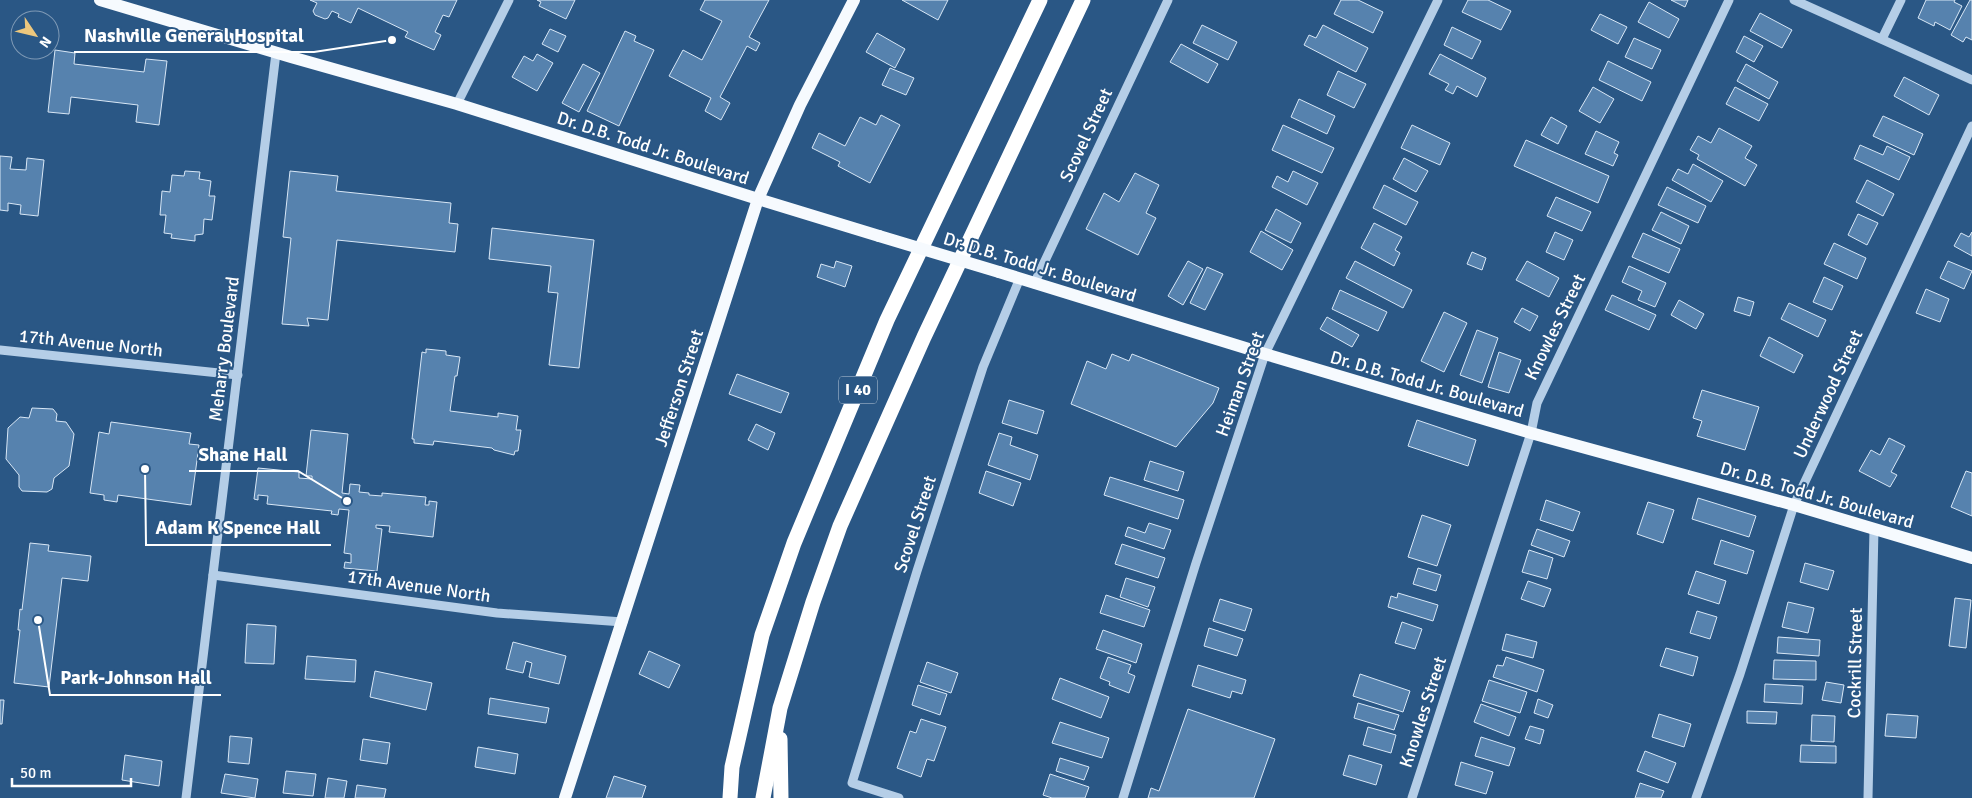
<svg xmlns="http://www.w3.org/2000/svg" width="1972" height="798" font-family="Signika,sans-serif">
  <rect width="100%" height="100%" fill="#2a5785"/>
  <g fill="#5682ae" stroke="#d8e7f6">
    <path d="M310 0H457L449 17 443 15 435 32 441 35 434 50 405 37 408 32 358 8 351 23 338 17 339 14 332 11 328 18 325 19 315 15 313 11 317 3Z"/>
    <path d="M537 0H575L566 19 539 6 541 2Z"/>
    <path d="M705 0H769L749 37 760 43 756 51 747 46 720 97 730 103 721 120 705 111 711 98 669 76 683 50 702 60 722 21 700 10Z"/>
    <path d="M902 0H948L938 20Z"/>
    <path d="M1341 0H1358L1383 12 1373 33 1334 14Z"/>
    <path d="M1468 0H1488L1511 11 1501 30 1462 12Z"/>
    <path d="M1671 0H1688L1685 7Z"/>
    <path d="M1926 0H1955L1954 2 1962 6 1950 30 1935 22 1934 26 1918 18Z"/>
    <path d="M1970 0H1972V40L1966 37 1963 42 1951 35Z"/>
    <path d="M1649 2 1679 19 1669 38 1638 22Z"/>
    <path d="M1760 13 1792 30 1782 48 1750 31Z"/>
    <path d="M1600 14 1627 27 1618 44 1591 30Z"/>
    <path d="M1202 25 1237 42 1228 60 1193 43Z"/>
    <path d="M1323 25 1368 48 1356 72 1304 45 1309 35 1316 38Z"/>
    <path d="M1452 27 1481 41 1472 59 1444 45Z"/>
    <path d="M550 29 566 36 558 52 542 44Z"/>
    <path d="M625 31 636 36 634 41 654 50 619 126 587 111Z"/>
    <path d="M877 33 905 49 895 68 866 52Z"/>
    <path d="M1744 36 1763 46 1754 62 1736 52Z"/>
    <path d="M1634 38 1661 50 1652 69 1625 57Z"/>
    <path d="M1181 44 1218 64 1208 83 1170 62Z"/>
    <path d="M55 50 75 53 74 64 144 72 146 59 167 61 159 125 136 122 138 105 71 97 69 114 48 112Z"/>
    <path d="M537 54 553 63 537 91 512 77 524 56 533 61Z"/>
    <path d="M1440 54 1486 78 1477 97 1457 86 1453 94 1445 90 1449 84 1429 74Z"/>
    <path d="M1608 61 1651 82 1642 101 1599 80Z"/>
    <path d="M583 64 600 73 579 112 562 103Z"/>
    <path d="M1746 64 1778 82 1769 99 1737 81Z"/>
    <path d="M890 68 914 78 906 95 882 85Z"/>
    <path d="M1338 71 1366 84 1354 108 1327 95Z"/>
    <path d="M1904 77 1939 95 1929 115 1894 96Z"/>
    <path d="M1593 87 1614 99 1600 123 1579 111Z"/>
    <path d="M1735 87 1768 104 1759 121 1726 104Z"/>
    <path d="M1299 99 1335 116 1327 134 1291 117Z"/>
    <path d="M881 115 900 125 870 183 838 166 840 162 812 148 819 133 845 146 860 117 876 125Z"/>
    <path d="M1883 116 1923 134 1914 155 1873 136Z"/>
    <path d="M1551 117 1567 126 1558 144 1541 135Z"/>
    <path d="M1283 125 1334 148 1322 173 1272 150Z"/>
    <path d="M1412 125 1450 143 1440 165 1401 148Z"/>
    <path d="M1719 128 1752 146 1745 158 1757 165 1745 186 1697 159 1699 155 1690 150 1698 136 1711 143Z"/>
    <path d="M1596 131 1619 142 1614 153 1618 155 1613 166 1585 154Z"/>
    <path d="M1526 140 1609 176 1598 203 1514 166Z"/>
    <path d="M1860 145 1883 155 1887 146 1910 157 1899 180 1854 159Z"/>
    <path d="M0 156 12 157 10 169 26 170 27 158 44 160 38 216 20 214 21 205 8 203V211L0 210Z"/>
    <path d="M1404 158 1428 171 1416 192 1393 179Z"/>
    <path d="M1693 164 1723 181 1711 202 1672 180 1678 169 1688 174Z"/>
    <path d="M185 171 200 172 199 179 211 181 209 196H215L212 220 204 219 203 234 195 235V241L171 238 172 234 164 233 166 215H160L162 191 170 192 172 175 184 176Z"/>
    <path d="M290 171 338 176 336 191 451 203 449 223 458 224 455 252 337 240 328 320 307 318 309 326 282 324 291 238 283 237Z"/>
    <path d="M1293 171 1318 183 1307 205 1272 187 1277 176 1288 182Z"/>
    <path d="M1135 173 1159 185 1146 213 1156 218 1138 255 1086 229 1104 193 1119 202Z"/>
    <path d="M1867 180 1894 194 1883 216 1856 202Z"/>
    <path d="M1384 185 1418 202 1406 225 1373 208Z"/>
    <path d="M1667 187 1706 206 1698 223 1658 205Z"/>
    <path d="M1556 197 1591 212 1582 231 1547 216Z"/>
    <path d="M1276 209 1301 223 1291 243 1265 230Z"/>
    <path d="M1661 212 1689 226 1681 244 1652 230Z"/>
    <path d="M1858 214 1878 223 1867 245 1848 235Z"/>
    <path d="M1374 223 1402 237 1395 250 1400 253 1394 266 1361 248Z"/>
    <path d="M492 228 594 240 579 368 549 365 558 293 548 292 551 266 489 259Z"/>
    <path d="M1261 231 1293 250 1282 270 1250 252Z"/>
    <path d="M1555 232 1573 240 1564 260 1546 252Z"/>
    <path d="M1972 232V256L1954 246 1961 233 1969 237Z"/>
    <path d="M1643 233 1680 249 1669 273 1632 257Z"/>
    <path d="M1834 243 1866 258 1857 279 1824 264Z"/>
    <path d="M1472 252 1486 258 1482 270 1467 264Z"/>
    <path d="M836 261 852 266 845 287 817 277 821 264 834 268Z"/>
    <path d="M1188 261 1203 269 1183 305 1168 296Z"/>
    <path d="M1355 261 1412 290 1403 308 1346 278Z"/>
    <path d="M1527 261 1559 278 1549 297 1516 280Z"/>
    <path d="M1948 261 1972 271 1964 289 1940 278Z"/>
    <path d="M1629 266 1666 283 1655 307 1638 300 1642 291 1622 282Z"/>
    <path d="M1207 267 1223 274 1205 310 1190 303Z"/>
    <path d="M1824 277 1843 286 1832 310 1813 302Z"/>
    <path d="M1926 289 1949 299 1940 322 1916 313Z"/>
    <path d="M1340 290 1387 312 1378 331 1332 309Z"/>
    <path d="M1612 295 1656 315 1649 330 1605 310Z"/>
    <path d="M1738 297 1754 302 1750 316 1734 311Z"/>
    <path d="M1679 300 1704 314 1696 329 1671 315Z"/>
    <path d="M1789 303 1826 320 1818 337 1781 319Z"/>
    <path d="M1522 308 1538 316 1530 331 1514 322Z"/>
    <path d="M1444 312 1467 323 1444 372 1421 361Z"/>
    <path d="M1327 317 1359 335 1352 347 1320 329Z"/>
    <path d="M1477 330 1498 338 1482 383 1460 375Z"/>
    <path d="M1769 337 1803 355 1794 373 1760 356Z"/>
    <path d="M426 349 446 351V355L460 357 457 376H455L450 411 498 417V413L518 416 516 430H521L518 451H515L514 455 494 450 492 448 434 441 433 445 414 443V439H412L422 352 426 353Z"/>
    <path d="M1499 352 1521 360 1509 393 1488 387Z"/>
    <path d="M1112 354 1129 361 1132 354 1219 388 1213 403 1176 447 1071 404 1087 361 1106 369Z"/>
    <path d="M737 374 789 393 781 413 729 394Z"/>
    <path d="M1702 390 1759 407 1745 450 1697 436 1702 421 1693 418Z"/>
    <path d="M1009 400 1044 411 1037 434 1002 423Z"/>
    <path d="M32 408 53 409 57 414 56 421 66 422 74 434 69 466 54 478 52 489 47 492 22 491 19 487V475L6 459 8 428 20 417 29 418Z"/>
    <path d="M1417 420 1476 440 1468 466 1408 446Z"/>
    <path d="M111 422 191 433 189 444 199 445 191 505 118 495 117 502 104 500V495L90 493 99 432 109 434Z"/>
    <path d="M756 424 775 433 768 450 748 440Z"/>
    <path d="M311 430 348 434 342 493 349 494 350 484 360 485 359 492 369 493V495L382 496V493L426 497 425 505H429V501L437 502 433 537 389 532 390 526 376 525V528L382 529 377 571 344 568 345 562 351 563V554L344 553 349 510 339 509 338 515 331 514 332 511 267 504 268 496 258 495V500L254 499 258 468 299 472V478L312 479V476H306Z"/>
    <path d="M999 433 1012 437 1010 445 1038 455 1030 480 988 465Z"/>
    <path d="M1889 438 1905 446 1891 472 1897 475 1890 487 1859 471 1871 450 1880 455Z"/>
    <path d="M1150 461 1184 472 1178 491 1144 480Z"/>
    <path d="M986 471 1021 483 1013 506 979 493Z"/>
    <path d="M1966 471 1972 473V516L1951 507Z"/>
    <path d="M1110 477 1184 500 1178 519 1104 495Z"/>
    <path d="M1698 498 1756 516 1749 537 1692 519Z"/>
    <path d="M1546 500 1580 512 1573 531 1540 520Z"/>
    <path d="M1648 502 1674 510 1663 543 1637 534Z"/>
    <path d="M1422 515 1451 525 1437 566 1408 557Z"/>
    <path d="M1149 523 1171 530 1164 549 1125 536 1128 527 1145 533Z"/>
    <path d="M1537 529 1570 541 1564 557 1531 545Z"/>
    <path d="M1721 540 1754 551 1747 574 1714 564Z"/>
    <path d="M30 543 49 545 48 551 91 556 88 581 62 578 49 687 14 683 20 630H18L20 609 22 610Z"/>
    <path d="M1122 544 1165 558 1158 578 1115 564Z"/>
    <path d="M1529 550 1553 558 1547 579 1522 572Z"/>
    <path d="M1805 563 1834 571 1828 590 1800 582Z"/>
    <path d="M1418 568 1441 575 1436 591 1413 584Z"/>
    <path d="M1696 571 1726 581 1719 604 1688 594Z"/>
    <path d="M1126 578 1155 587 1148 607 1120 597Z"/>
    <path d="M1528 581 1551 589 1544 607 1521 599Z"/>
    <path d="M1398 593 1438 605 1433 621 1388 607 1391 596 1397 598Z"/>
    <path d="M1106 595 1150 610 1144 627 1100 613Z"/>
    <path d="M1955 598 1971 600 1966 648 1949 646Z"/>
    <path d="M1220 599 1252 609 1245 631 1213 621Z"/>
    <path d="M1788 602 1814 608 1808 633 1782 627Z"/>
    <path d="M1697 611 1717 617 1710 639 1690 633Z"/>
    <path d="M1402 622 1422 629 1415 649 1395 643Z"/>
    <path d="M247 624 276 626 274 664 245 663Z"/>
    <path d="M1209 628 1243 639 1237 656 1204 646Z"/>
    <path d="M1103 630 1142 644 1136 663 1096 649Z"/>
    <path d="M1506 634 1537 642 1533 658 1502 650Z"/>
    <path d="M1778 637 1820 640 1819 656 1777 653Z"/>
    <path d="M513 642 566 656 559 684 529 677 532 663 526 661 523 673 506 669Z"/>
    <path d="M1666 648 1698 657 1693 676 1660 666Z"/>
    <path d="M649 651 680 665 669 688 639 674Z"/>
    <path d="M307 656 356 660 355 682 305 679Z"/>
    <path d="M1108 657 1131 665 1128 673 1135 676 1129 693 1109 685 1110 682 1100 678Z"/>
    <path d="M1506 657 1544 670 1537 692 1493 677 1497 665 1503 666Z"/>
    <path d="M1774 660 1816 661V680L1773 679Z"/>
    <path d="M927 662 958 673 951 693 920 682Z"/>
    <path d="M1198 665 1246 680 1242 694 1232 691 1230 698 1192 686Z"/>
    <path d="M375 671 432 683 426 710 370 697Z"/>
    <path d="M1360 674 1410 691 1403 712 1353 696Z"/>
    <path d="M1060 678 1109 697 1101 718 1052 699Z"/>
    <path d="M1489 680 1527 692 1520 713 1482 701Z"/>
    <path d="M1826 682 1844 685 1841 703 1822 700Z"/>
    <path d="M1765 684 1803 686 1802 704 1764 702Z"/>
    <path d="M918 685 947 694 940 715 912 705Z"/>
    <path d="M490 698 549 708 546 723 488 714Z"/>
    <path d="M1538 699 1553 705 1548 718 1534 713Z"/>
    <path d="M0 700H4L2 724H0Z"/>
    <path d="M1358 703 1399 715 1394 730 1354 718Z"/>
    <path d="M1481 704 1516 717 1509 736 1474 722Z"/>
    <path d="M1188 709 1275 739 1254 798H1148L1151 788 1159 791Z"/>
    <path d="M1747 711 1777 712 1776 724 1747 723Z"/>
    <path d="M1659 714 1691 724 1684 747 1652 737Z"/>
    <path d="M1887 714 1918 716 1916 738 1885 736Z"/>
    <path d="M1812 715 1835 716 1834 742 1811 741Z"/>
    <path d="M921 719 946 727 934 761 927 759 921 777 897 768 910 731 916 733Z"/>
    <path d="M1060 722 1109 738 1102 758 1052 743Z"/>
    <path d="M1530 726 1544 730 1540 744 1525 739Z"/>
    <path d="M1368 727 1396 735 1391 753 1363 745Z"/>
    <path d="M230 736 252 738 249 764 228 762Z"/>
    <path d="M1481 737 1515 748 1509 766 1475 756Z"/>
    <path d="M363 739 390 743 387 764 360 760Z"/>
    <path d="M1801 745 1836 746V763L1800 762Z"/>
    <path d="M478 747 518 754 515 774 475 767Z"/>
    <path d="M1645 751 1676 763 1668 783 1637 771Z"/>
    <path d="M125 755 162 761 159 786 122 780Z"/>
    <path d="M1349 755 1382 765 1376 785 1343 775Z"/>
    <path d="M1060 758 1089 767 1084 780 1056 771Z"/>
    <path d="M1461 762 1493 772 1486 794 1455 785Z"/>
    <path d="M286 771 316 774 313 796 283 793Z"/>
    <path d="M225 774 258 779 255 798 221 793Z"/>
    <path d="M1050 774 1089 787 1085 798H1052L1043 795Z"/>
    <path d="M614 776 646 786 642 798H606Z"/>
    <path d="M328 778 347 781 344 798H325Z"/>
    <path d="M1640 783 1664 791 1661 798H1635Z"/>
    <path d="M357 785 386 789 384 798H355Z"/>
  </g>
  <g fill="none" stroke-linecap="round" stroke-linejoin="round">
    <g stroke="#b5cee7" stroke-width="9">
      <path d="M1794 0 1972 80"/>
      <path d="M1882 39 1901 0"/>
      <path d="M457 104 509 0"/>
      <path d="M1034 284 1168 0"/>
      <path d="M0 350 238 375"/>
      <path d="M213 575 497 613 623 622"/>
      <path d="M186 798 276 53"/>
      <path d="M899 798 852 783 917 571 983 367 1020 278"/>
      <path d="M1123 798 1196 563 1265 354 1438 0"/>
      <path d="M1412 798 1531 433 1537 403 1729 0"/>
      <path d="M1696 798 1740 674 1794 505 1972 126"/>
      <path d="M1868 798 1874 529"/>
    </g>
    <g stroke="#f6fafe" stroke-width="12">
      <path d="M100 0 291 57 457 104 758 199 879 236"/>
      <path d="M999 272 1265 354 1531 433 1794 505 1972 558"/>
      <path d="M565 798 758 199 800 105 854 0"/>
    </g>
    <g stroke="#fff" stroke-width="15">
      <path d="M780 739 781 798"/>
      <path d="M730 798 732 767 762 635 794 543 887 320 1040 0"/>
      <path d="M763 798 780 708 813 602 840 526 924 337 1083 0"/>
    </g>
    <path stroke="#f6fafe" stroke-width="12" d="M879 236 999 272"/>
  </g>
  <g text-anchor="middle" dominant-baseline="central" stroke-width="4" stroke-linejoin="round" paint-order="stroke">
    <rect fill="#2a5785" stroke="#bfcdda" stroke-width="1" x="839" y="376.5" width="38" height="27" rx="4"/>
    <g font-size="16" font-weight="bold" fill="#fff">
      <text x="858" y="390">I 40</text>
    </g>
    <g font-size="18" fill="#fff" stroke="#2a5785">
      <text transform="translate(1086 135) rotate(-65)">Scovel Street</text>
      <text transform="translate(653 148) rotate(18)">Dr. D.B. Todd Jr. Boulevard</text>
      <text transform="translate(1040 267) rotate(17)">Dr. D.B. Todd Jr. Boulevard</text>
      <text transform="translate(1555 327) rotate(-64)">Knowles Street</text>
      <text transform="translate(91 343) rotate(6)">17th Avenue North</text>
      <text transform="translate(224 349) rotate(-83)">Meharry Boulevard</text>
      <text transform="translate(1240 384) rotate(-70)">Heiman Street</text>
      <text transform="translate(1427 384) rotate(16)">Dr. D.B. Todd Jr. Boulevard</text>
      <text transform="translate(679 388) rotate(-72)">Jefferson Street</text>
      <text transform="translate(1828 394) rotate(-65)">Underwood Street</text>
      <text transform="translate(1817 495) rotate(16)">Dr. D.B. Todd Jr. Boulevard</text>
      <text transform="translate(915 524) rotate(-72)">Scovel Street</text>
      <text transform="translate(419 586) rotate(8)">17th Avenue North</text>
      <text transform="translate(1855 663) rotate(-89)">Cockrill Street</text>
      <text transform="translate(1423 712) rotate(-72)">Knowles Street</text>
    </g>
  </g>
  <path fill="none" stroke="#fff" stroke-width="2" d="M392 40L314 52H74M347 501L298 471H189M145 469L146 545H331M38 620L50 695H221"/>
  <g fill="#fff" stroke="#2a5785" stroke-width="2">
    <circle cx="392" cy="40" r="5"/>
    <circle cx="347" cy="501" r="5"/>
    <circle cx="145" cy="469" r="5"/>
    <circle cx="38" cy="620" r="5"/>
  </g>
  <g font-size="19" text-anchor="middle" font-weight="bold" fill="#fff" stroke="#2a5785" stroke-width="4" stroke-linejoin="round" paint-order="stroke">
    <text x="194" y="42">Nashville General Hospital</text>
    <text x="243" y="461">Shane Hall</text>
    <text x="238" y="534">Adam K Spence Hall</text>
    <text x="136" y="684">Park-Johnson Hall</text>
  </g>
  <g transform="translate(35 35) rotate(125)"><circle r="24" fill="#2a5785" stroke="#7f9ab6"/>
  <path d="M0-4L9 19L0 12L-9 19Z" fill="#edc77d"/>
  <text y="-8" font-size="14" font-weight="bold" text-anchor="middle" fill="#ffffff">N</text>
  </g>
  <path d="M12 778v8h119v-8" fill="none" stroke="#ffffff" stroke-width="2.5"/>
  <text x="20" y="778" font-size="15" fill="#ffffff" stroke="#2a5785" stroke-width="4" paint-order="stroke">50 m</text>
</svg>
